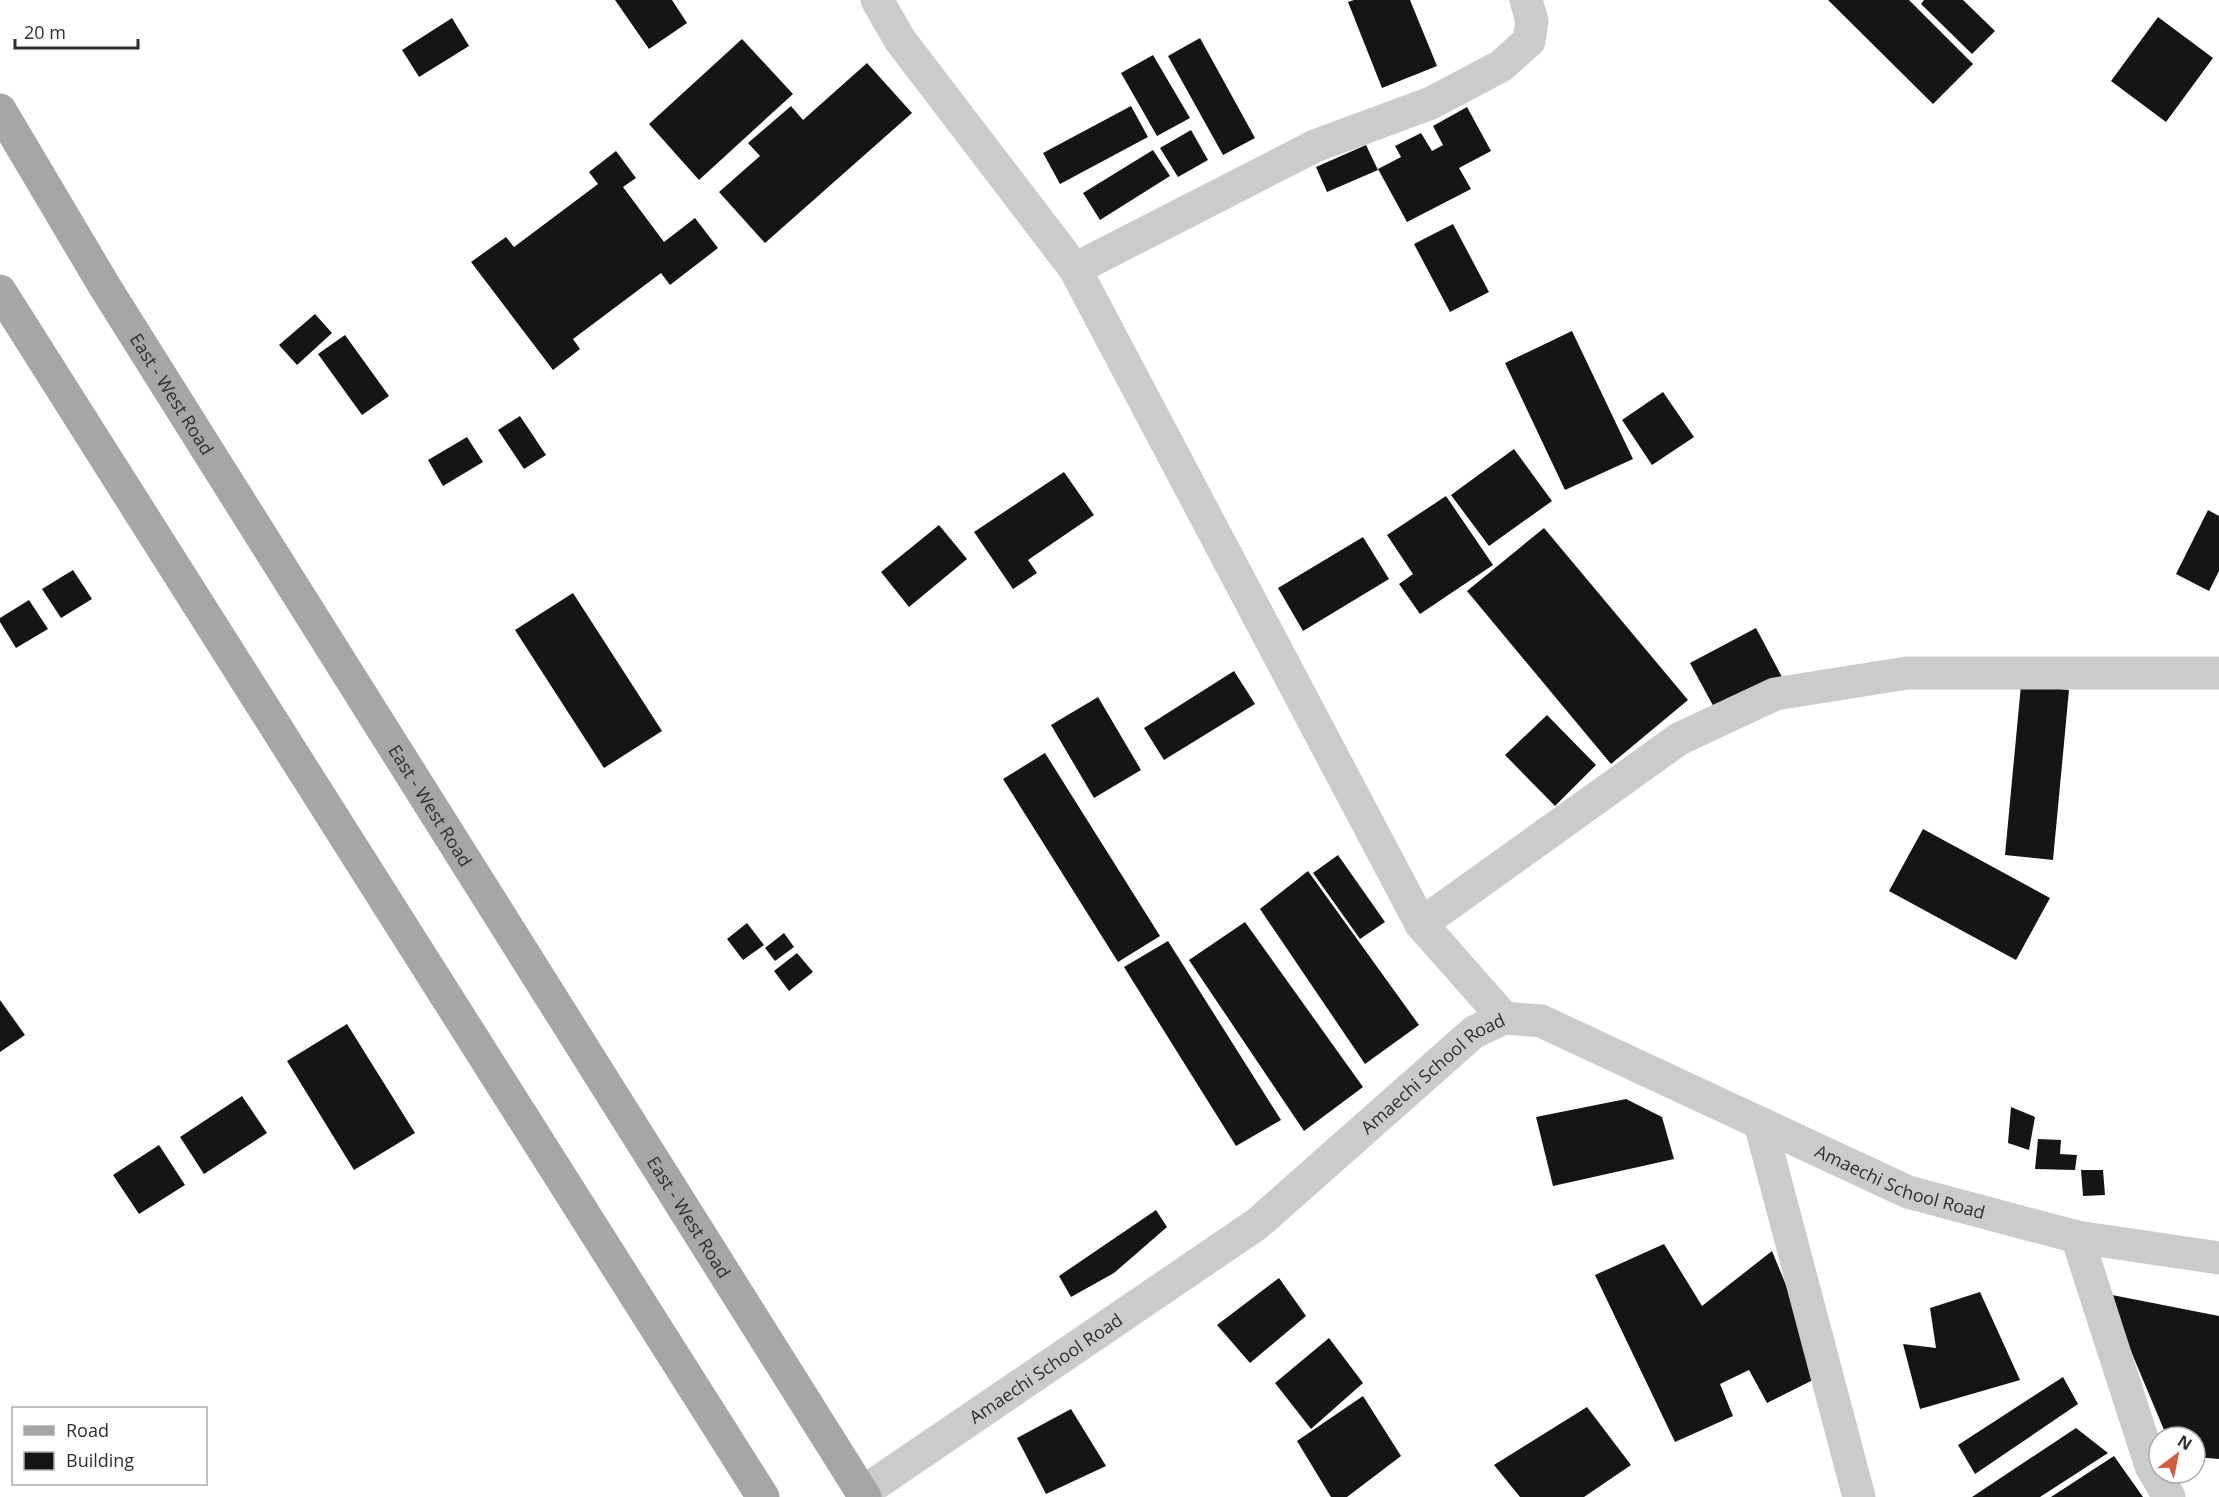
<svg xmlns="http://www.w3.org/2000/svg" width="2219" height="1497" font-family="'Open Sans',sans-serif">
  <rect width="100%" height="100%" fill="#fff"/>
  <g fill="#151515">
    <path d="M615 0H672L687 23 649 49Z"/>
    <path d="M1354 0H1410L1437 66 1382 88 1348 2Z"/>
    <path d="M1828 0H1909L1973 64 1933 104Z"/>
    <path d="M1924 0H1963L1995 31 1972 54 1921 4Z"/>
    <path d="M2158 17 2213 58 2166 122 2111 81Z"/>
    <path d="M452 18 469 46 419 77 402 50Z"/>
    <path d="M1200 38 1255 138 1223 155 1168 56Z"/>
    <path d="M742 39 793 94 699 180 649 124Z"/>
    <path d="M1153 55 1190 118 1157 136 1121 73Z"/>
    <path d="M867 63 912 113 765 243 719 192 760 156 748 143 791 106 803 120Z"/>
    <path d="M1131 106 1148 137 1060 184 1043 153Z"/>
    <path d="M1467 107 1491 151 1459 168 1471 189 1407 222 1378 169 1401 157 1395 146 1421 133 1432 151 1443 145 1433 126Z"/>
    <path d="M1191 130 1208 160 1178 177 1160 148Z"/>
    <path d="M1366 145 1378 170 1327 192 1316 167Z"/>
    <path d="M1153 150 1170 176 1100 220 1083 193Z"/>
    <path d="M616 151 636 178 623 187 664 242 695 218 718 248 670 285 661 273 573 339 580 349 553 370 471 262 506 237 514 247 598 184 589 172Z"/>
    <path d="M1453 224 1489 292 1450 312 1414 244Z"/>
    <path d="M315 314 332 333 297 365 279 345Z"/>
    <path d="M1572 331 1633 459 1565 490 1505 363Z"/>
    <path d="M345 335 389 396 362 415 318 354Z"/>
    <path d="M1663 392 1694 437 1652 465 1622 420Z"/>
    <path d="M520 416 546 455 524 469 498 430Z"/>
    <path d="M467 437 483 462 443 486 428 460Z"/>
    <path d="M1514 449 1552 501 1489 546 1451 495Z"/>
    <path d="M1064 472 1094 515 1028 560 1037 573 1013 589 974 532Z"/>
    <path d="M1446 496 1493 565 1420 614 1399 584 1413 574 1387 535Z"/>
    <path d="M2208 510 2219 516V571L2209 591 2176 574Z"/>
    <path d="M939 525 967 559 909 607 881 572Z"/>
    <path d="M1544 528 1688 700 1611 764 1467 591Z"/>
    <path d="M1363 537 1389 579 1303 631 1278 588Z"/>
    <path d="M73 570 92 599 61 618 42 589Z"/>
    <path d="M573 593 662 731 604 768 515 630Z"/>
    <path d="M29 600 48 629 16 648 0 622V618Z"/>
    <path d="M1756 628 1783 679 1717 713 1690 663Z"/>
    <path d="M1234 671 1255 704 1164 760 1144 728Z"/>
    <path d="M2021 685 2069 690 2053 860 2005 855Z"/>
    <path d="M1098 697 1141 770 1094 798 1051 725Z"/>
    <path d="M1547 715 1596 765 1555 806 1505 755Z"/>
    <path d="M1045 753 1160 936 1118 962 1003 779Z"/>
    <path d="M1923 829 2050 898 2016 960 1889 891Z"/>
    <path d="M1338 855 1385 922 1360 939 1313 873Z"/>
    <path d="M1308 871 1419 1025 1365 1064 1260 909Z"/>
    <path d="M1245 922 1363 1087 1304 1131 1189 960Z"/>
    <path d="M747 923 764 945 743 960 727 939Z"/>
    <path d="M784 933 794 947 775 961 765 948Z"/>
    <path d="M1168 941 1281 1120 1236 1146 1124 967Z"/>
    <path d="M797 953 813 972 789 991 774 971Z"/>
    <path d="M0 1000 25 1035 0 1052Z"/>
    <path d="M347 1024 415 1133 354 1170 287 1061Z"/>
    <path d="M242 1096 267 1133 204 1174 180 1137Z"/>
    <path d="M1626 1099 1662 1117 1674 1159 1553 1186 1536 1117Z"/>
    <path d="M2011 1107 2035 1117 2029 1150 2008 1143Z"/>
    <path d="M2038 1139 2061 1140 2060 1154 2077 1155 2075 1170 2035 1169Z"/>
    <path d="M159 1145 185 1185 139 1214 113 1175Z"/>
    <path d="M2081 1170H2103L2105 1195 2083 1196Z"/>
    <path d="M1156 1210 1167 1227 1114 1273 1071 1297 1059 1276Z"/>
    <path d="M1664 1244 1702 1306 1772 1251 1823 1375 1767 1403 1749 1370 1720 1384 1733 1416 1675 1442 1595 1275Z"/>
    <path d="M1279 1278 1306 1316 1250 1363 1217 1325Z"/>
    <path d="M1980 1292 2020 1380 1920 1409 1903 1344 1936 1348 1930 1308Z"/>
    <path d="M2107 1294 2219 1316V1459L2195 1457V1437H2167Z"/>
    <path d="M1329 1338 1363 1383 1311 1429 1275 1383Z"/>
    <path d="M2063 1377 2078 1404 1975 1474 1958 1445Z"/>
    <path d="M1363 1396 1401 1456 1347 1497H1331L1297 1441Z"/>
    <path d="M1587 1407 1631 1465 1584 1497H1520L1494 1465Z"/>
    <path d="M1071 1409 1106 1466 1046 1494 1017 1438Z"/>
    <path d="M2076 1428 2108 1453 2040 1497H1972Z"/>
    <path d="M2114 1456 2143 1497H2051Z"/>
  </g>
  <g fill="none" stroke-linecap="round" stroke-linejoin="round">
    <g stroke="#cbcbcb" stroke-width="33">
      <path d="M877 0 900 40 1075 269 1421 924 1504 1018"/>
      <path d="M1075 269 1315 146 1431 103 1501 66 1529 41 1532 21 1526 0"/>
      <path d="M1421 924 1679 739 1775 694 1907 673H2219"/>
      <path d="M1760 1123 1859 1497"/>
      <path d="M2077 1237 2151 1466 2169 1497"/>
      <path id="s1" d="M862 1493 1257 1224 1474 1032 1504 1018 1541 1021 1908 1192 2077 1237 2219 1258"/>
    </g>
    <g stroke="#a6a6a6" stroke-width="33">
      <path id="s2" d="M0 110 105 287 865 1497"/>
      <path d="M0 291 763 1497"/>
    </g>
  </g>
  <g text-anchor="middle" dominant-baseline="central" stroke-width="6" stroke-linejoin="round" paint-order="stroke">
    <g font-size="18" fill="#2e2e2e" stroke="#fff">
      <text stroke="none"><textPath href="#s2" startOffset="332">East - West Road</textPath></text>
      <text stroke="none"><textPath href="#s2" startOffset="818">East - West Road</textPath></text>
      <text stroke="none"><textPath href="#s1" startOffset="710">Amaechi School Road</textPath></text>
      <text stroke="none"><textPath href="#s1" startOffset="1232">Amaechi School Road</textPath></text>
      <text stroke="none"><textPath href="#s2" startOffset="1304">East - West Road</textPath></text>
      <text stroke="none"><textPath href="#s1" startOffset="222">Amaechi School Road</textPath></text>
    </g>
  </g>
  <rect x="12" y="1407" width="195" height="78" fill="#ffffff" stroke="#ababab" stroke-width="1.5"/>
  <rect x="24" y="1426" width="30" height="9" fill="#a6a6a6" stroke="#ababab" stroke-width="1.5"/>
  <text x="66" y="1437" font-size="18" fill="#2e2e2e">Road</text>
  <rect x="24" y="1452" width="30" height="18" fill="#151515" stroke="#ababab" stroke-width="1.5"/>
  <text x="66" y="1467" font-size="18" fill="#2e2e2e">Building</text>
  <g transform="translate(2177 1455) rotate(32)"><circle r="28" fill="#ffffff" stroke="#ababab" stroke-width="1.5"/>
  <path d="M0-4.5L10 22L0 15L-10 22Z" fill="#d65e3f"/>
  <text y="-9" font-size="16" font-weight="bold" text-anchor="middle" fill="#2e2e2e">N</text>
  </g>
  <path d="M15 39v9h123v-9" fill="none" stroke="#2e2e2e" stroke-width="3"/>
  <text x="24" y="39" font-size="18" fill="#2e2e2e" stroke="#ffffff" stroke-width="4.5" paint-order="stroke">20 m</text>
</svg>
